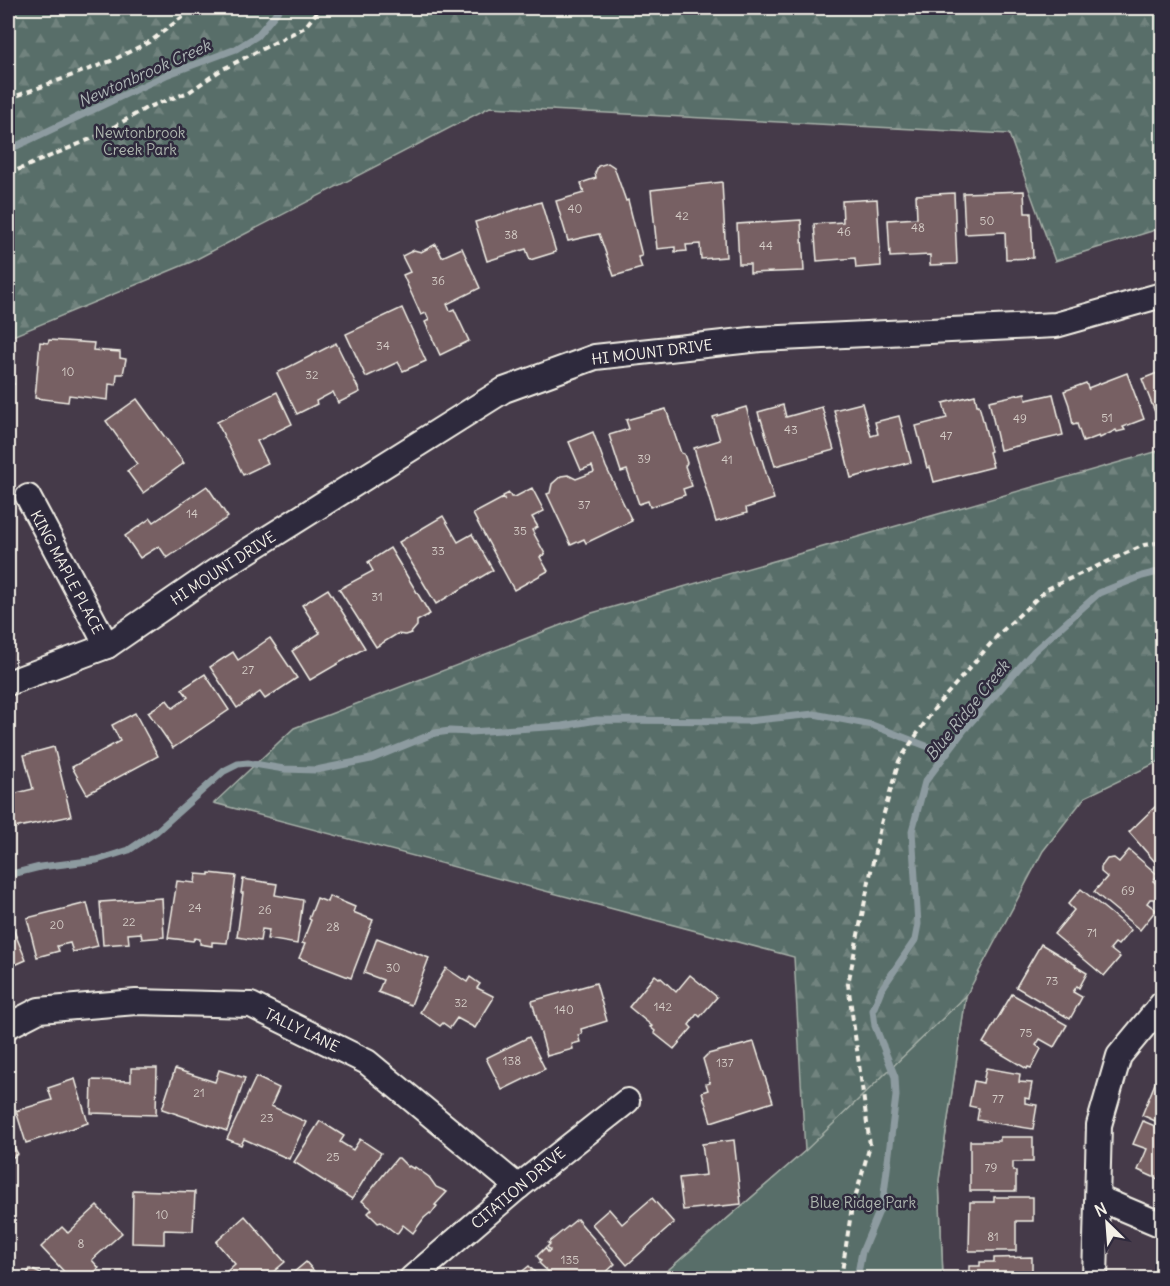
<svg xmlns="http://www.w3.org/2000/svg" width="1170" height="1286" font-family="Delius,sans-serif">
  <defs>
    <pattern id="forest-firs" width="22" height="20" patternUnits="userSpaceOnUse" patternTransform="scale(1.5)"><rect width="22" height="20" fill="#586e69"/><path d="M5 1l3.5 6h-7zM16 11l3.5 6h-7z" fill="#71837e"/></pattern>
  </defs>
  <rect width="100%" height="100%" fill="#453a49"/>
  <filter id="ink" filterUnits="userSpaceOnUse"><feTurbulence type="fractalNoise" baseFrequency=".0167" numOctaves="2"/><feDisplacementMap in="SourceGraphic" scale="12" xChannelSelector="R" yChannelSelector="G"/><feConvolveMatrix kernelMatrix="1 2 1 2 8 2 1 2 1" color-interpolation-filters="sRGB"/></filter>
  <g filter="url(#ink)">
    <g fill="url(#forest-firs)" stroke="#a6b0a8" stroke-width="1.5">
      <path d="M8 8H1162V228L1055 261 1009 134 490 107 191 262 8 338Z"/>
      <path d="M1162 450V760L1085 797 1043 851 966 996 939 1180 943 1278H659L805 1151 794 957 214 803 294 728 592 613Z"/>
    </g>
    <path fill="#586e69" stroke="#a6b0a8" stroke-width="1.5" d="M966 996 939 1180 943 1278H659L805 1151Z"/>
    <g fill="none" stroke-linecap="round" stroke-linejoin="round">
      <g stroke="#8d9ba0" stroke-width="7">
        <path d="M8 150 166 75 236 49 257 36 280 8"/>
        <path d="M8 875 40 867 97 860 129 850 157 831 224 771 238 764 248 763 284 769 316 770 371 759 435 733 450 731 470 732 562 726 597 720 748 721 814 714 872 725 947 754"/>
        <path d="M857 1278 862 1252 883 1202 896 1096 895 1077 875 1026 873 1010 881 990 915 940 918 924 912 831 925 782 964 730 1034 651 1099 593 1142 576 1162 571"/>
      </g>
    </g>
    <g fill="#776164" stroke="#f4f1e8" stroke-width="1.5">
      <path d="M608 163 614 167 626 201 628 200 642 256 638 257 642 268 614 276 599 234 568 241 556 201 584 193 581 183 596 178 595 173 598 166Z"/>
      <path d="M722 182 726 257 701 259 700 244 686 245 687 251 675 252V247L657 249 651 190Z"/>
      <path d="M1024 191 1025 213H1031L1033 258 1006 259 1005 232 965 234 963 193Z"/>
      <path d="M954 193 957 264 930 265V255L890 257 888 220 917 218 916 195Z"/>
      <path d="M877 199 881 266 856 268 855 258 817 261 814 224 843 222 842 201Z"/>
      <path d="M541 202 556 252 530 260 526 249 487 261 475 222Z"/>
      <path d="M801 220 804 271 750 273V264H739L737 224Z"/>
      <path d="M436 244 442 257 462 248 480 288 447 304 450 311 454 309 469 341 440 355 425 322 429 320 426 313 421 315 403 275 410 272 402 256 414 250 421 252Z"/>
      <path d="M402 308 426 361 403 371 398 362 366 377 346 334Z"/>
      <path d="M49 340 94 343 93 350 120 352V358L126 359 123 374H117L116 385 109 384 108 400 69 395 68 402 35 398 40 342 48 343Z"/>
      <path d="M336 343 360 392 338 403 333 392 316 401 317 404 297 414 277 373Z"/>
      <path d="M1162 371V430L1142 379Z"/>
      <path d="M1127 373 1144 419 1123 427 1125 430 1117 432 1116 430 1100 438 1099 436 1083 442 1077 424 1073 425 1069 405 1064 391 1086 383 1089 390 1088 388Z"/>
      <path d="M8 375 14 384 8 388Z"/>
      <path d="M277 392 292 424 257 441 268 463 243 475 217 422Z"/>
      <path d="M1025 393 1026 400 1053 394 1063 435 1000 450 989 401Z"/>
      <path d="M975 395 977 405H979L991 451 989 452 993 467 934 482 930 467 927 468 916 426 947 418 943 403Z"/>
      <path d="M137 399 184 463 143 493 127 471 137 464 106 421Z"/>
      <path d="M862 403 871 436 878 434 875 422 899 416 911 462 851 478 834 410Z"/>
      <path d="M783 405 786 417 822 407 834 450 775 466 761 419 760 420 758 412Z"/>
      <path d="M746 407 774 499 746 508 747 513 716 522 694 448 720 440 713 417Z"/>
      <path d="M666 409 681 453 684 454 687 463 685 466 692 486 683 489 685 495 650 507 648 501 639 504 627 470 621 472 609 435 629 429 626 420Z"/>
      <path d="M593 432 606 467 632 521 586 543 584 539 571 545 547 494 550 493 552 484 561 476 568 475 576 479 594 472 592 466 581 470 569 442Z"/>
      <path d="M207 486 228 517 167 558 159 546 140 558 125 536 151 518 154 522Z"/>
      <path d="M532 488 544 511 532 517 538 527 532 530 545 554 540 557 548 571 514 590 473 514 503 498 505 501 503 496 509 493 511 497H515Z"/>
      <path d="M443 516 458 542 472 534 493 570 436 604 399 542Z"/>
      <path d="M390 548 430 614 417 621V626L411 633 405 635 397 634 376 647 339 589 373 571 368 562Z"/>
      <path d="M328 589 365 648 310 680 292 651 320 633 302 605Z"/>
      <path d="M270 638 297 678 265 699 260 692 237 708 210 667 233 652 238 660Z"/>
      <path d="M205 674 229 710 173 748 148 712 167 700 173 708 188 697 182 689Z"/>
      <path d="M135 713 158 756 87 794 72 767 120 741 112 725Z"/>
      <path d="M54 747 71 816 9 829 8 795 33 789 24 755Z"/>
      <path d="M1162 800V870L1129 832Z"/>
      <path d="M1129 850 1158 875 1153 881 1162 889V896L1158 899H1150L1147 903 1156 910 1140 930 1094 892 1107 877 1101 872V867L1107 859 1114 858 1119 862Z"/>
      <path d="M209 873 236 876 227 943 212 942V946L200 944V939L195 938 193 941 168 938 177 881 195 883 196 874 209 875Z"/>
      <path d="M243 879 277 884 275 895 303 900 297 944 267 939 269 930 262 929 260 941 237 937 243 893H241Z"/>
      <path d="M1081 889 1131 930 1118 945 1115 943 1110 949 1120 957 1104 976 1054 934 1074 910 1068 904Z"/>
      <path d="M329 896 355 907 353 912 373 920 351 978 299 958 305 944 302 943 311 920 309 919 317 898 327 902Z"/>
      <path d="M162 898 164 937 142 939 141 933 128 934 129 943 103 945 100 902Z"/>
      <path d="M87 903 98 946 73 952 70 943 57 946 59 951 37 957 27 918Z"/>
      <path d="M11 924 26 960 8 968V925Z"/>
      <path d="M377 938 429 958 411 1005 378 992 383 980 364 973Z"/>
      <path d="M1041 944 1076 965 1075 966 1087 973 1079 988 1077 986 1073 992 1082 997 1070 1019 1016 987Z"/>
      <path d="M446 968 467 982 470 977 480 984 477 988 493 996V999L475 1028 457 1018 450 1028 443 1023 440 1026 420 1012Z"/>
      <path d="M655 975 659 978 660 977 676 992 690 975 717 997 700 1017 697 1014 689 1025 692 1028 674 1049 654 1033 655 1031 650 1027 652 1026 629 1007Z"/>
      <path d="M596 983 607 1021 581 1029 582 1034 578 1035 580 1042 572 1044 573 1049 547 1056 532 1001Z"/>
      <path d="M1012 994 1067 1025 1054 1047 1040 1039 1036 1045 1041 1049 1031 1068 1028 1067 1027 1069 983 1043Z"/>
      <path d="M529 1037 545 1069 502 1090 486 1058Z"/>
      <path d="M754 1042 773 1102 711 1122 702 1092 708 1090 706 1084 710 1083 703 1059 708 1054Z"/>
      <path d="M131 1068H157L156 1115 91 1113 92 1080 131 1081Z"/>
      <path d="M986 1068 1020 1074 1019 1082 1032 1083 1029 1099 1025 1098V1103L1037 1105 1033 1129 977 1120 979 1108 969 1106 974 1081 983 1083Z"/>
      <path d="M175 1069 215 1082 219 1070 245 1078 227 1131 162 1109Z"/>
      <path d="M1158 1076 1162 1078V1124L1142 1115Z"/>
      <path d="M256 1077 279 1088 271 1106 306 1122 289 1159 244 1139 241 1145 227 1139Z"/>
      <path d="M75 1079 88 1123 26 1143 16 1111 52 1100 48 1088Z"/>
      <path d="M320 1121 344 1136 340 1142 353 1150 360 1139 381 1153 352 1199 294 1162Z"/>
      <path d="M1143 1121 1162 1129V1181L1138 1170 1147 1149 1133 1144Z"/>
      <path d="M8 1137 18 1154 8 1160Z"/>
      <path d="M1000 1137H1033V1162H1013V1171H1016V1191H970V1141H1000Z"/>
      <path d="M734 1140 741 1204 683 1210 679 1178 706 1175 702 1144Z"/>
      <path d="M397 1158H399L408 1167 409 1166 414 1169 415 1167 429 1177 436 1187 447 1192 435 1205 437 1206 431 1214 430 1213 424 1218 413 1233 403 1225 397 1234 381 1222 378 1223 368 1213 372 1209 362 1201Z"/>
      <path d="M133 1190 195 1192 193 1231 164 1230V1244L132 1243Z"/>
      <path d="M994 1197H1033V1221H1016V1251H969L970 1202H994Z"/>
      <path d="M652 1198 674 1223 627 1265 592 1224 609 1209 622 1224Z"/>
      <path d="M97 1206 122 1233 92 1260 99 1268 88 1278H70L41 1247 62 1227 68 1233Z"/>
      <path d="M245 1216 285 1262 266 1278H228L224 1274 235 1264 216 1242Z"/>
      <path d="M577 1219 615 1264 600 1278H555L539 1263 541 1261 537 1256 545 1248 548 1252 550 1250 547 1247 550 1244 548 1243Z"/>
      <path d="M1032 1257V1278H969V1266H980V1262H994V1258Z"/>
      <path d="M306 1262 320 1278H287Z"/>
      <path d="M529 1266 540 1278H514Z"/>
      <path d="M30 1269 50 1278H25Z"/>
    </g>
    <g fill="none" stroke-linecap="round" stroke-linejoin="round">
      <defs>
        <g id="minor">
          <path d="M28 497 107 646"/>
          <path d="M8 683 107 646 216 571 504 390 595 357 760 339 1056 325 1162 295"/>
          <path d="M8 1026 39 1010 136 1002 251 1005 367 1062 518 1187"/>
          <path d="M1098 1198 1162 1225"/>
          <path d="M412 1278 518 1187 627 1101"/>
          <path d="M1095 1278 1099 1125 1119 1056 1162 1004"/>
        </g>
      </defs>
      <use href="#minor" stroke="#f4f1e8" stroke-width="28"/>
      <g stroke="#f4f1e8" stroke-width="4" stroke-dasharray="6 4.5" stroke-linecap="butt">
        <path d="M8 99 111 61 151 41 194 8"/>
        <path d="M8 174 100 135 146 108 189 92 221 70 305 27 320 8"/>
        <path d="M841 1278 851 1213 870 1145 848 984 880 827 899 761 934 709 999 634 1047 589 1144 545 1162 542"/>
      </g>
      <use href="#minor" stroke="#2f2a3d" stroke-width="24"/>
    </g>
  </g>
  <g text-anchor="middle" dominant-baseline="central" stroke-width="5" stroke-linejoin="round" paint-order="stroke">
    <g font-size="12" fill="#d5cdc7">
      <text x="575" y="208">40</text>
      <text x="682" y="215">42</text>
      <text x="987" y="220">50</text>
      <text x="918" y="227">48</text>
      <text x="844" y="231">46</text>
      <text x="511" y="234">38</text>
      <text x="766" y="245">44</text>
      <text x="438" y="280">36</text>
      <text x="383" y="345">34</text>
      <text x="68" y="371">10</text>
      <text x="312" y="374">32</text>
      <text x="1107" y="417">51</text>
      <text x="1020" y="418">49</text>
      <text x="791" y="429">43</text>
      <text x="946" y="435">47</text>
      <text x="644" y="458">39</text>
      <text x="727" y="459">41</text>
      <text x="584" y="504">37</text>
      <text x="192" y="513">14</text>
      <text x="520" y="530">35</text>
      <text x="438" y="550">33</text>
      <text x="377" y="596">31</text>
      <text x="248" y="669">27</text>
      <text x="1128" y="890">69</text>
      <text x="195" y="907">24</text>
      <text x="265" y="909">26</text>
      <text x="129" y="921">22</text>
      <text x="57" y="924">20</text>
      <text x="333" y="926">28</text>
      <text x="1092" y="932">71</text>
      <text x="393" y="967">30</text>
      <text x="1052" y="980">73</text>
      <text x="461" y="1002">32</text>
      <text x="663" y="1006">142</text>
      <text x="564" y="1009">140</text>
      <text x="1026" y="1032">75</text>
      <text x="512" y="1060">138</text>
      <text x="725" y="1062">137</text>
      <text x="199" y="1092">21</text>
      <text x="998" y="1098">77</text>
      <text x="267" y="1117">23</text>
      <text x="333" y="1156">25</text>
      <text x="991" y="1167">79</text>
      <text x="162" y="1214">10</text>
      <text x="993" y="1236">81</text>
      <text x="81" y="1243">8</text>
      <text x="570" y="1259">135</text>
    </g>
    <g font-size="15" fill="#aeb6af" stroke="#2f2a3d">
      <text x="140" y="132">Newtonbrook<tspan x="140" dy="17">Creek Park</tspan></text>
      <text x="863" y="1202">Blue Ridge Park</text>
    </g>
    <g font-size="15" fill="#f4f1e8" stroke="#2f2a3d">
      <text transform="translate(652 352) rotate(-7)">HI MOUNT DRIVE</text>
      <text transform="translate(223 568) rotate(-33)">HI MOUNT DRIVE</text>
      <text transform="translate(67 572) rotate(62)">KING MAPLE PLACE</text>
      <text transform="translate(302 1030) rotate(26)">TALLY LANE</text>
      <text transform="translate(518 1188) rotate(-40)">CITATION DRIVE</text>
    </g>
    <g font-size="16" font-style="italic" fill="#b0b8b8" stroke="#2f2a3d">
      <text transform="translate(144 73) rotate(-24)">Newtonbrook Creek</text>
      <text transform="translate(967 710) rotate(-51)">Blue Ridge Creek</text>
    </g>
  </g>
  <rect width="1170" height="1286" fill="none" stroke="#2f2a3d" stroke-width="30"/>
  <rect x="15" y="15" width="1140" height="1256" fill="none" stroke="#f4f1e8" stroke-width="2" filter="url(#ink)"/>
  <g transform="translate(1107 1223) rotate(335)" stroke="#2f2a3d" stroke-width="4.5" paint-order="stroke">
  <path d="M0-4.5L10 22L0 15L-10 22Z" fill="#f4f1e8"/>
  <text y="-9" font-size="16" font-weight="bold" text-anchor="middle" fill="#f4f1e8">N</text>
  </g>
</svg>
